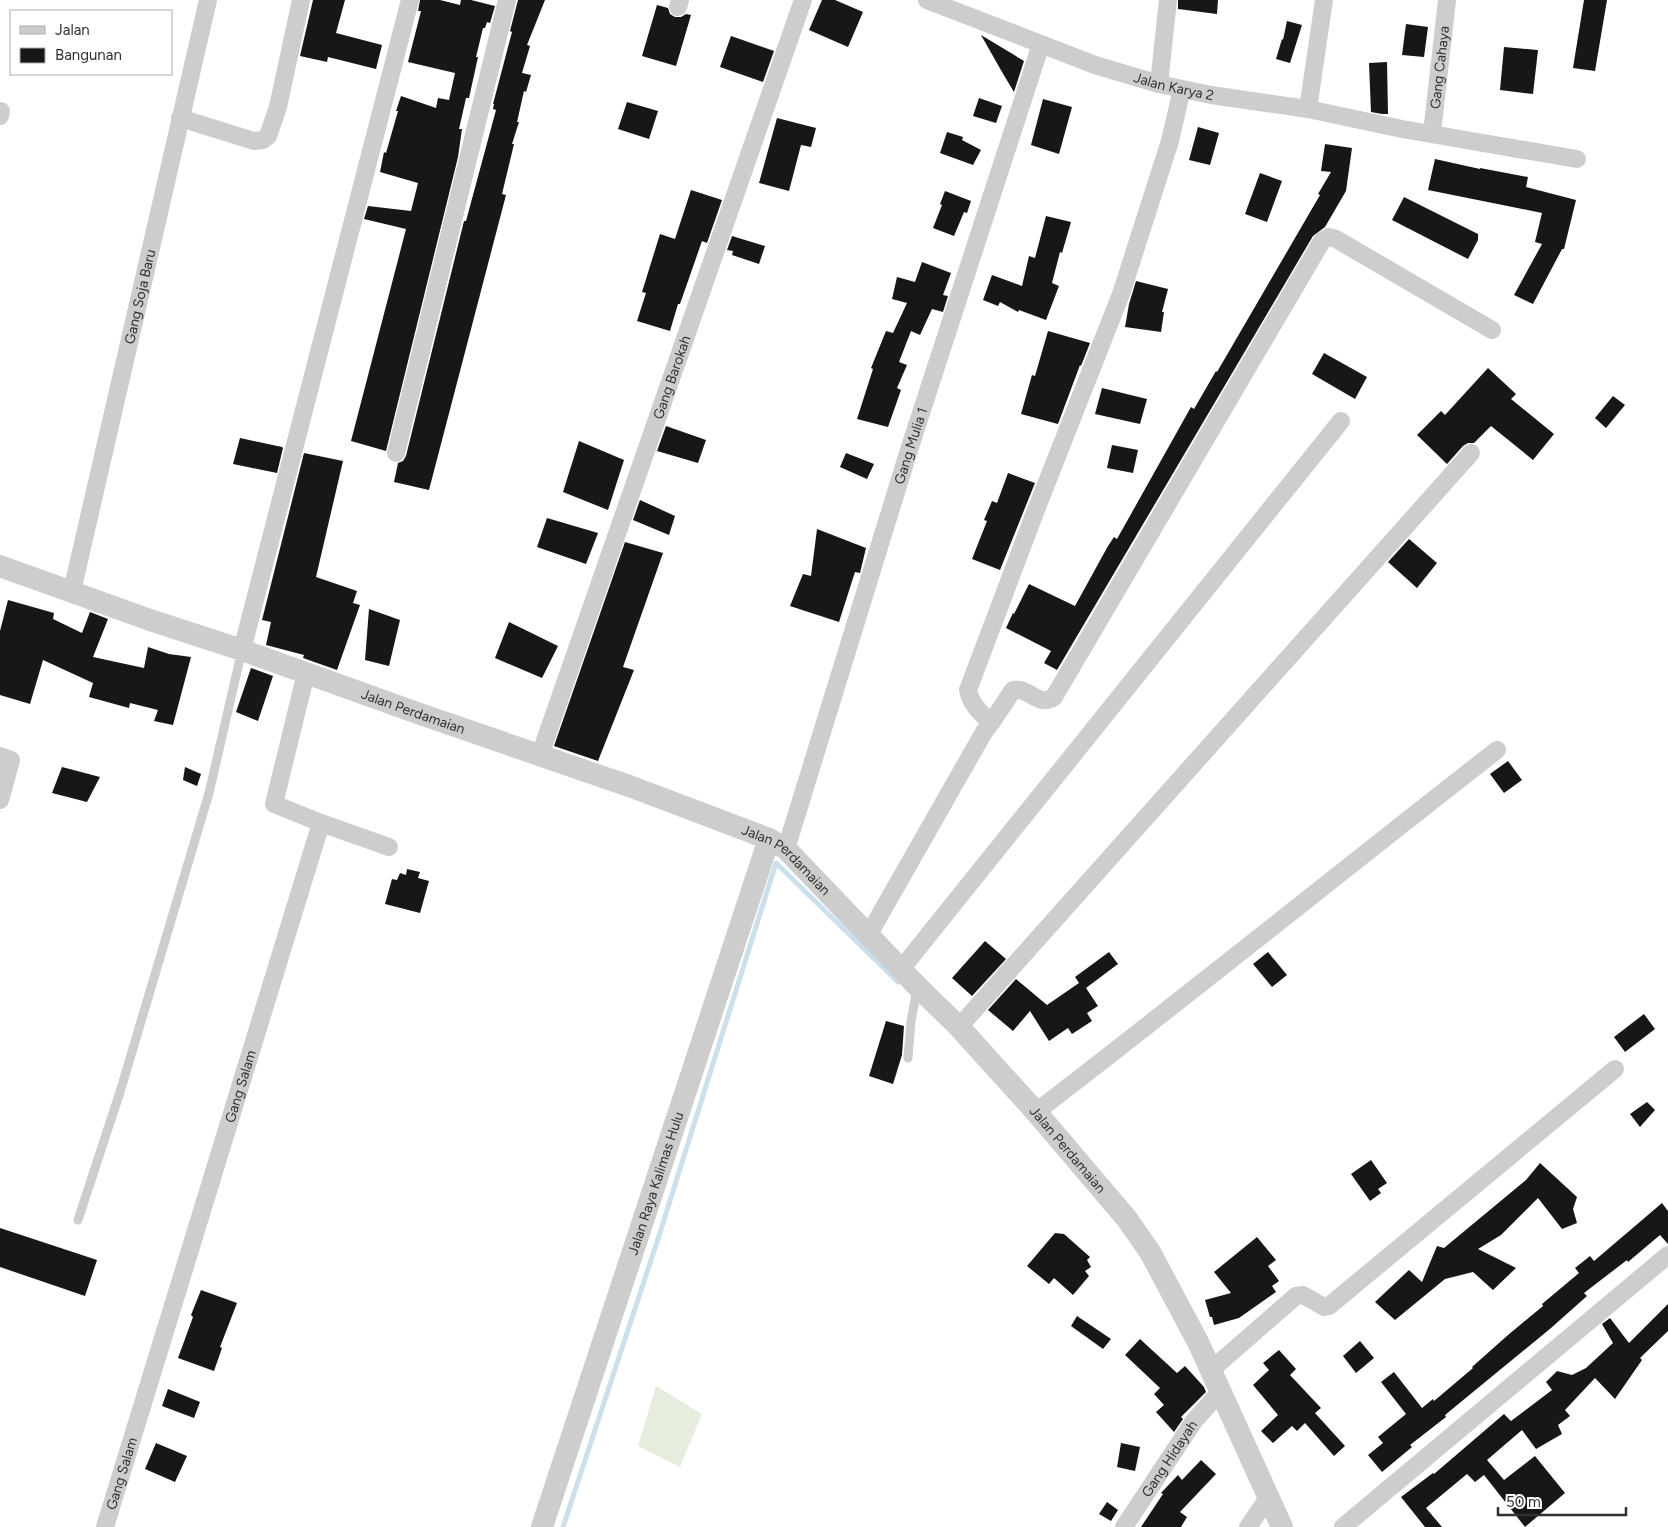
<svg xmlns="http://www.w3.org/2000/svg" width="1668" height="1527" font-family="Figtree,sans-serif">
  <rect width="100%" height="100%" fill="#fff"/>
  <path fill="#e6edde" d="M656 1386 702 1414 680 1467 638 1446Z"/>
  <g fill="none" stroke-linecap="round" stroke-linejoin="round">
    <path stroke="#cbdfec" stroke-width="5" d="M563 1527 658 1239 776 863 898 982"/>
  </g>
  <g fill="#171717">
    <path d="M313 0H345L336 33 382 45 376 69 328 57 327 62 300 56Z"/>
    <path d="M420 0H440L460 5 461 0H471L495 6 490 23 487 22 485 28H483L476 57H478L469 98H466L459 129H462L458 157 386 451 351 441 406 229 364 219 368 206 411 211 418 183 380 172 384 152 386 153 398 111H396L401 96 436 108 438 98 449 100 455 73 408 62 421 11H418Z"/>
    <path d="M518 0H545L527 45 530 46 522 73 531 75 526 92 524 91 517 122H519L512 144H514L502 194 506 195 429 490 394 482 398 463 403 461 406 456 464 221H466L496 110 493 109 494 104H493L512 32 510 31Z"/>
    <path d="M822 0H835L863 12 848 47 809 30Z"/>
    <path d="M1178 0H1218L1217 14 1178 9Z"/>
    <path d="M1584 0H1607L1595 71 1573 68Z"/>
    <path d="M657 5 668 8 670 14 675 17H681L686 14 691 15 676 66 642 56Z"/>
    <path d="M1287 21 1302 25 1290 63 1276 59 1282 39 1283 40Z"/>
    <path d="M1406 24 1428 27 1424 57 1402 55Z"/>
    <path d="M981 35 1024 61 1014 92 1002 72Z"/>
    <path d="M731 36 774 51 763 82 720 67Z"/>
    <path d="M1504 47 1538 50 1533 94 1500 90Z"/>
    <path d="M1387 62 1388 114H1382L1371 112 1369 63Z"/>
    <path d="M979 98 1002 106 996 123 973 116Z"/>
    <path d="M1043 99 1072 107 1059 154 1031 145Z"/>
    <path d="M627 102 658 111 649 139 618 129Z"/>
    <path d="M777 118 816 128 811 147 801 145 789 191 759 183Z"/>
    <path d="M1198 127 1219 133 1210 165 1189 160Z"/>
    <path d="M947 132 963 137 962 140 981 150 973 165 940 153Z"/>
    <path d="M1325 144 1352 148 1346 191 1325 227 1313 236 1057 670 1044 663 1051 651 1006 628 1013 613 1014 614 1029 584 1075 606 1108 546 1114 537 1117 539 1191 407 1194 409 1216 371 1217 372 1320 195 1318 194 1331 172 1321 171Z"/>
    <path d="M1435 159 1480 169V168L1528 177 1526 187 1576 200 1564 249H1562L1533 304 1514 295 1542 244 1535 242 1542 213 1428 190Z"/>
    <path d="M1260 173 1282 181 1267 222 1245 214Z"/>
    <path d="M691 190 722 200 707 243 702 241 680 304H678L670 331 637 321 646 293 642 292 660 234 675 239Z"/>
    <path d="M945 191 971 201 967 213 964 212 954 236 933 228 942 205 940 204Z"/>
    <path d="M1404 197 1478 234V240L1468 259 1392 220Z"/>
    <path d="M1046 216 1071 222 1062 253 1060 252 1052 283 1059 286 1046 320 1019 310 1018 312 1000 302 998 306 983 300 992 275 1022 286 1029 256 1035 258Z"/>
    <path d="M732 236 765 246 759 264 732 255 733 251 727 250Z"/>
    <path d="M922 262 951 273 943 295 948 296 943 312 932 309 920 335 911 331 899 362 907 365 897 388 901 390 888 427 857 419 873 369 871 368 886 331 893 333 907 303 892 299 897 277 915 282Z"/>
    <path d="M1136 281 1168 289 1162 312H1164L1161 332 1125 327 1129 304Z"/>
    <path d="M1048 331 1090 343 1081 366 1080 365 1058 424 1021 414 1032 375 1035 376Z"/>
    <path d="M1324 353 1367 377 1355 399 1312 374Z"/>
    <path d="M1488 368 1516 394 1511 399 1554 434 1533 460 1491 426 1474 443H1468L1463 446 1447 464 1417 435 1441 411 1445 415Z"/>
    <path d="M1102 388 1147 399 1140 424 1095 414Z"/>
    <path d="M1613 396 1625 405 1606 428 1595 418Z"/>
    <path d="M666 426 706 440 698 463 657 451Z"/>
    <path d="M240 438 282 447 283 448 277 473 233 464Z"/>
    <path d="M579 441 624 460 608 510 563 492Z"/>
    <path d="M1112 445 1138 450 1133 473 1107 468Z"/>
    <path d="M304 453 343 461 316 577 357 591 353 603 360 605 337 670 303 658 304 655 266 645 271 622 262 620Z"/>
    <path d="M846 453 874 464 867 479 840 467Z"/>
    <path d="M1008 473 1035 483 1000 570 972 559 987 521 984 520 992 501 997 503Z"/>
    <path d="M640 500 675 516 669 535 633 520Z"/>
    <path d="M547 518 598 533 586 564 537 547Z"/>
    <path d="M817 529 866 548 860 573 855 572 839 622 790 606 803 574 811 576Z"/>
    <path d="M1409 539 1437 563 1417 588 1388 562Z"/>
    <path d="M625 542 663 553 623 667 634 670 598 761 554 746Z"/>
    <path d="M8 600 54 613 53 619 82 633 90 612 108 619 93 657 144 668 148 647 169 654 191 657 173 725 154 721 158 710 130 703 129 708 89 697 93 683 43 660 30 704 0 695V631Z"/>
    <path d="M369 609 400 620 389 666 365 660Z"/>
    <path d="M509 622 558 646 542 678 495 658Z"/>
    <path d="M251 668 273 676 258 721 236 712Z"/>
    <path d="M1508 761 1522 780 1504 793 1490 774Z"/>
    <path d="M62 767 100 777 87 802 52 793Z"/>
    <path d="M185 767 201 774 197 786 183 780Z"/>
    <path d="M407 869 420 872 418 878 429 881 420 913 385 904 392 879 397 880 400 873 406 875Z"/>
    <path d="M985 941 1006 959 972 996 952 978Z"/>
    <path d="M1109 952 1118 964 1086 988 1098 1006 1087 1013 1092 1021 1072 1034 1068 1028 1049 1041 1030 1011 1013 1031 988 1010 1016 979 1047 1005 1079 983 1075 977Z"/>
    <path d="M1268 952 1287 975 1272 987 1253 964Z"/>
    <path d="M1644 1014 1655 1029 1625 1052 1614 1037Z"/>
    <path d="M886 1021 904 1026 902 1055 893 1084 869 1076Z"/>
    <path d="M1647 1102 1655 1110 1640 1127 1630 1114Z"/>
    <path d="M1371 1160 1387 1183 1378 1189 1381 1193 1370 1201 1351 1174Z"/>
    <path d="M1540 1163 1577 1197 1573 1209 1577 1223 1562 1229 1538 1198 1501 1235 1478 1249 1516 1268 1493 1290 1473 1272 1445 1279 1395 1320 1375 1302 1409 1270 1422 1282 1437 1246 1444 1248 1526 1180Z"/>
    <path d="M1662 1203 1668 1211V1244L1660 1235 1628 1262 1627 1260 1584 1293 1587 1296 1551 1328 1445 1415 1446 1417 1410 1445 1412 1447 1382 1472 1368 1455 1383 1443 1378 1437 1406 1414 1381 1382 1394 1372 1422 1408 1433 1399 1434 1401 1473 1368 1472 1367 1508 1335 1543 1306 1542 1304 1579 1273 1575 1268 1590 1256 1594 1261Z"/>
    <path d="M0 1228 97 1260 85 1296 0 1267Z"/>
    <path d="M1055 1233 1064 1234 1090 1257 1087 1260 1091 1267 1085 1271 1089 1276 1073 1295 1054 1278 1049 1284 1027 1266Z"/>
    <path d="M1257 1237 1276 1260 1268 1266 1279 1281 1272 1286 1276 1292 1239 1318 1214 1325 1212 1317H1210L1205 1300 1231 1293 1214 1272Z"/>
    <path d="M201 1290 237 1303 220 1347 222 1348 214 1371 178 1358 193 1317 191 1315Z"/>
    <path d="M1668 1304V1331L1640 1358 1642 1360 1615 1399 1595 1378 1565 1410 1570 1416 1558 1425 1562 1434 1536 1449 1522 1430 1487 1460 1504 1480 1535 1456 1565 1493 1525 1527 1484 1475 1475 1482 1467 1474 1426 1508 1442 1527H1425L1401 1497 1433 1473 1434 1474 1504 1414 1511 1421 1552 1390 1546 1382 1557 1371 1572 1375 1586 1368 1613 1343 1602 1324 1610 1318 1629 1343Z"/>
    <path d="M1077 1316 1111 1339 1103 1349 1071 1326Z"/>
    <path d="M1140 1339 1177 1373 1185 1366 1204 1387 1206 1392 1181 1417 1183 1419 1174 1432 1156 1412 1164 1405 1154 1394 1160 1388 1125 1355Z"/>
    <path d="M1360 1341 1374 1358 1356 1373 1343 1356Z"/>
    <path d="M1279 1350 1296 1369 1290 1375 1321 1408 1315 1413 1345 1446 1334 1456 1305 1423 1297 1431 1292 1426 1273 1443 1261 1431 1278 1415 1253 1385 1269 1370 1263 1363Z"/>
    <path d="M168 1389 200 1402 194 1418 162 1406Z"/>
    <path d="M156 1443 187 1456 175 1482 145 1469Z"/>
    <path d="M1121 1443 1140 1447 1135 1471 1117 1467Z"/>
    <path d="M1201 1460 1216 1474 1180 1512 1187 1517 1181 1527H1141L1163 1494 1161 1493 1178 1475 1182 1480Z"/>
    <path d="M1107 1502 1118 1510 1111 1521 1099 1514Z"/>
  </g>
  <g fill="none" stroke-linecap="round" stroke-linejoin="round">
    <g stroke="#cdcdcd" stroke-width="9">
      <path d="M908 1058 911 1021 917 989"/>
      <path d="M78 1220 120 1092 209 793 242 650"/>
    </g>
    <g stroke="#cdcdcd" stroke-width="18">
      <path id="s1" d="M927 0 1095 65 1159 84 1211 95 1308 109 1402 129 1577 159"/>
      <path d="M678 7 680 0"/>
      <path d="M1159 84 1168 0"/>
      <path d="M1308 109 1324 0"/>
      <path d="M0 116 1 111"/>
      <path d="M180 118 254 141 263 140 268 136 278 107 301 0"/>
      <path id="s2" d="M1432 133 1447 0"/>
      <path d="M396 453 507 0"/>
      <path id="s3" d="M72 591 208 0"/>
      <path d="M242 650 410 0"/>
      <path d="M991 723 1013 690C1030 687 1038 708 1054 697L1322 241 1329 237 1336 239 1492 330"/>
      <path id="s4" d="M540 755 803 0"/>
      <path d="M0 756 11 760 0 800"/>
      <path d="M321 823 389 847"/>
      <path id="s5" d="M786 849 909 450 1041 44"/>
      <path d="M869 934 984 732 991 723C981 713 971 705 968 690L1034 515 1121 294 1170 141 1182 89"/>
      <path d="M902 968 1341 421"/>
      <path d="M959 1027 1471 453"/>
      <path d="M1036 1112C1191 993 1343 870 1497 750"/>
      <path d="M1211 1370 1296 1296 1303 1295 1324 1307 1329 1306 1615 1069"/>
      <path id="s6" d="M105 1527 321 823 274 804 306 673"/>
      <path id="s7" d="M1124 1527 1194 1421 1220 1392"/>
      <path d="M1248 1527 1268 1498"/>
      <path d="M1343 1527 1668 1255"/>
    </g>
    <g stroke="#cdcdcd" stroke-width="22">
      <path id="s8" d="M0 566 150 620 242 650 420 714 632 787 769 839 786 849 918 987 959 1027 1036 1112 1127 1219 1150 1252 1198 1342 1282 1527"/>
      <path id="s9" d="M542 1527 769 839"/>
    </g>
  </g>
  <g text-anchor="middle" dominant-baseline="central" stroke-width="5" stroke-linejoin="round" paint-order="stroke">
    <g font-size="14" fill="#303030" stroke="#fff">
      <text stroke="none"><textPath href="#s2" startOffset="66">Gang Cahaya</textPath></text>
      <text stroke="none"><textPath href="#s1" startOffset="262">Jalan Karya 2</textPath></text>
      <text stroke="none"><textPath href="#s3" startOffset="302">Gang Soja Baru</textPath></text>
      <text stroke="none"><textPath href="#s4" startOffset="400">Gang Barokah</textPath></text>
      <text stroke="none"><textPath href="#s5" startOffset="422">Gang Mulia 1</textPath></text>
      <text stroke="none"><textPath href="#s8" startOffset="438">Jalan Perdamaian</textPath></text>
      <text stroke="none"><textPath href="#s8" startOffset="842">Jalan Perdamaian</textPath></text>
      <text stroke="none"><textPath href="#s6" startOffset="461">Gang Salam</textPath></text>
      <text stroke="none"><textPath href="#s8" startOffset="1248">Jalan Perdamaian</textPath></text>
      <text stroke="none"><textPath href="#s9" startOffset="362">Jalan Raya Kalimas Hulu</textPath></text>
      <text stroke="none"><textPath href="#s7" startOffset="82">Gang Hidayah</textPath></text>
      <text stroke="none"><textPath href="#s6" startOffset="56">Gang Salam</textPath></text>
    </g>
  </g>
  <rect x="10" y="10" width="162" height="65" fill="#ffffff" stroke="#acacac"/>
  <rect x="20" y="26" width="25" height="8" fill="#cdcdcd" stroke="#acacac"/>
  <text x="55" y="35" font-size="15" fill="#303030">Jalan</text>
  <rect x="20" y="48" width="25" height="15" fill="#171717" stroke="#acacac"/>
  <text x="55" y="60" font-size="15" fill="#303030">Bangunan</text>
  <path d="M1498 1507v8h128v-8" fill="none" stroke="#303030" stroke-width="2.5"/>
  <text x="1506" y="1507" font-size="15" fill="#303030" stroke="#ffffff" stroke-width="4" paint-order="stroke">50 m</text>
</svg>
